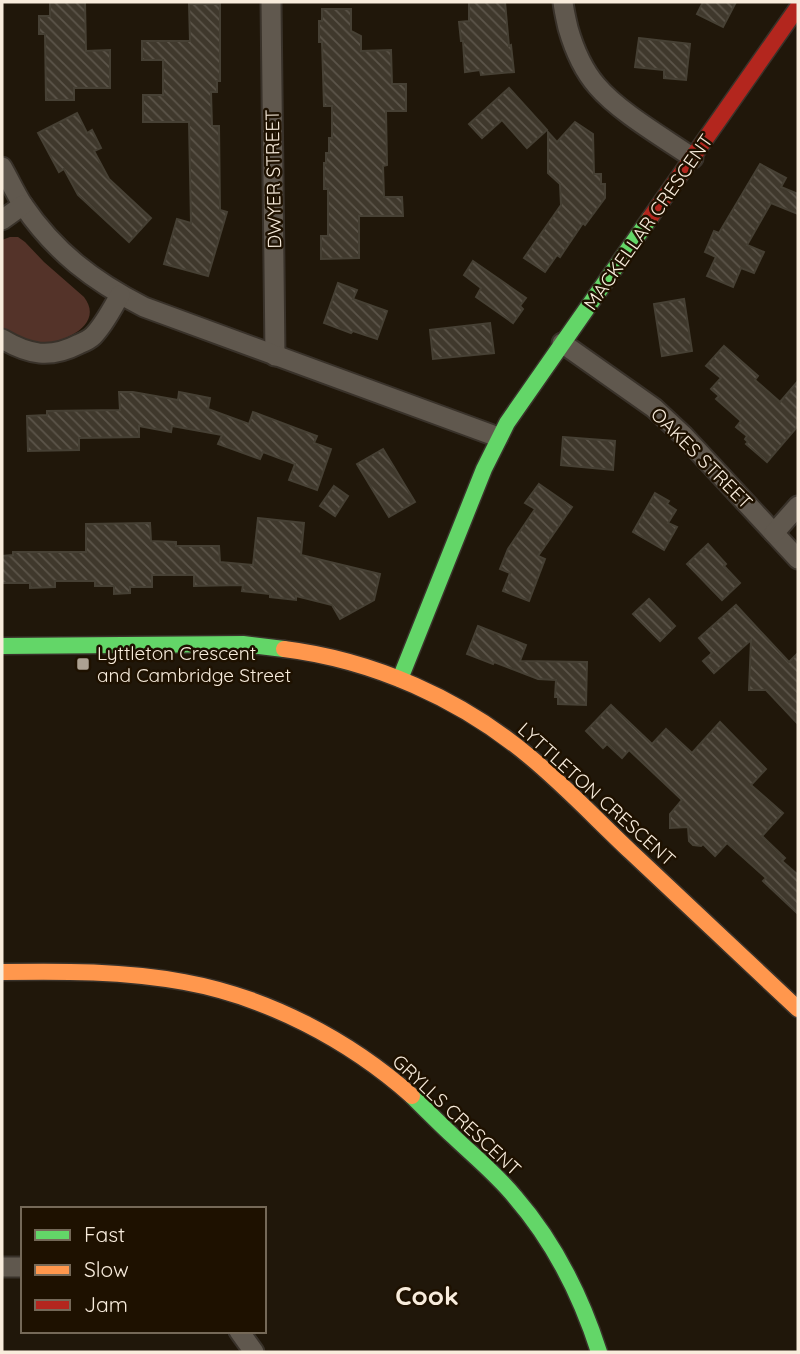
<svg xmlns="http://www.w3.org/2000/svg" width="800" height="1354" font-family="Quicksand,sans-serif">
  <defs>
    <pattern id="building-back-hatch" width="6" height="6" patternUnits="userSpaceOnUse" patternTransform="scale(1.75)"><rect width="6" height="6" fill="#3f382c"/><path d="M-1 5l2 2M0 0l6 6M5-1l2 2" fill="none" stroke="#5c554a"/></pattern>
  </defs>
  <rect width="100%" height="100%" fill="#20170a"/>
  <path fill="#543329" d="M10 237H18L25 242 44 262 84 297C107 327 56 347 32 343 20 341 11 334 2 328V240Z"/>
  <g fill="url(#building-back-hatch)" stroke="#464034" stroke-width="2">
    <path d="M50 2H85L86 51 110 50V88H74V100H46L45 34H39V16H50Z"/>
    <path d="M469 2H505L509 46 511 45 514 72 481 75 480 70 465 72 463 41H461L459 22 469 21Z"/>
    <path d="M703 2H736L723 27 697 14Z"/>
    <path d="M189 4H220V81H217V92H211L212 126H219L220 210 227 212 208 276 164 264 177 219 191 223 189 122H143V95H163V60H142V41H190Z"/>
    <path d="M322 9H351V31L361 36V51L391 50 392 84H406V111H386L387 165 383 166 384 197H402L403 216H359V258L321 259V236H328V189H324V163H326V153H329V138H332V106H324L322 42H319V21H322Z"/>
    <path d="M639 38 690 44 686 80 664 78V70L635 67Z"/>
    <path d="M509 88 547 130 527 148 502 120 482 138 469 124Z"/>
    <path d="M77 113 87 133 92 130 101 148 94 151 109 179 151 218 129 242 78 195 64 169 59 172 38 133Z"/>
    <path d="M575 122 593 134 594 174H601V184H605V198L585 225 583 223 560 257 557 255 545 272 524 258 561 205 560 184 548 173V132L557 142Z"/>
    <path d="M760 164 786 178 781 187 798 194V214L771 203 747 245 764 252 754 273 741 268 733 287 707 276 716 257 705 252 714 231 719 233Z"/>
    <path d="M473 261 526 298 520 306 523 309 513 323 476 297 481 288 464 275Z"/>
    <path d="M338 283 357 290 353 299 387 311 377 339 353 331 351 333 324 323Z"/>
    <path d="M684 299 692 351 662 356 654 304Z"/>
    <path d="M490 323 494 353 433 359 430 330Z"/>
    <path d="M724 346 758 376 755 380 780 402 798 381V426L767 462 746 444 748 442 745 439 747 436 736 427 741 421 716 399 719 396 711 389 721 378 706 366Z"/>
    <path d="M119 392H133L178 400 179 392 210 398 208 409 249 424 253 412 317 436 314 443 331 449 317 490 289 480 295 464 263 452 260 459 218 444 222 435 172 426 171 432 139 426V437L79 438V450L28 451 27 416 47 415V411L120 410Z"/>
    <path d="M563 437 615 441 613 470 561 465Z"/>
    <path d="M383 449 415 502 389 517 357 464Z"/>
    <path d="M539 484 572 507 538 556 545 559 529 601 503 591 510 573 500 569 508 549 535 509 525 503Z"/>
    <path d="M334 486 348 496 335 516 320 506Z"/>
    <path d="M655 493 669 501 667 504 676 510 668 523 677 527 664 550 633 532Z"/>
    <path d="M258 518 304 523 301 555 380 574 374 600 340 619 332 605 296 596V600L270 597V594L242 591 243 585 194 586V575H152V587H130V593L114 594V586H95V581H55V587L30 588V583H2V556L13 555V552H86V524L150 523 151 541 176 542V546H219L220 562 253 565Z"/>
    <path d="M708 544 726 564 724 566 740 583 722 600 687 564Z"/>
    <path d="M649 599 675 626 660 641 633 614Z"/>
    <path d="M736 605 789 662 798 653V724L766 690H749L751 640 714 673 703 661 712 653 699 638Z"/>
    <path d="M478 626 526 645 520 661 587 662 586 705 558 704V697H555L556 680 538 679 494 662 493 664 467 654Z"/>
    <path d="M611 705 652 744 666 729 692 753 720 722 766 769 751 785 783 813 762 836 785 858 782 861 798 875V914L763 881 766 878 727 843 715 856 703 844 701 846 693 845 689 841 688 827 670 828V814L682 800 629 750 622 758 607 744 603 748 586 731Z"/>
  </g>
  <g fill="none" stroke-linecap="round" stroke-linejoin="round">
    <defs>
      <g id="street">
        <path d="M271 2 275 356"/>
        <path d="M563 2C564 11 566 19 568 28 574 49 583 70 597 86 619 112 664 138 693 158"/>
        <path d="M2 167C9 179 15 193 23 205 55 252 93 281 144 307L498 437"/>
        <path d="M2 220 23 205"/>
        <path d="M2 339C29 355 50 359 79 344 84 342 89 340 93 336 104 325 112 309 120 295"/>
        <path d="M562 343 654 408 684 436 798 559"/>
        <path d="M774 533 798 506"/>
        <path d="M2 1267H23"/>
        <path d="M239 1331 254 1352"/>
      </g>
      <g id="fast">
        <path d="M2 646 243 644 284 649"/>
        <path d="M400 679 484 469 507 423 650 218"/>
        <path d="M412 1096C426 1110 440 1124 454 1137 475 1157 497 1175 515 1197 554 1242 581 1296 599 1352"/>
      </g>
      <g id="slow">
        <path d="M284 649C373 660 461 699 530 757 564 785 598 821 631 852 687 904 742 957 798 1009"/>
        <path d="M2 972C63 971 124 971 184 982 267 997 349 1040 412 1096"/>
      </g>
      <path id="jam" d="M650 218 798 7"/>
    </defs>
    <use href="#street" stroke="#39322a" stroke-width="23"/>
    <use href="#fast" stroke="#39322a" stroke-width="19"/>
    <use href="#slow" stroke="#39322a" stroke-width="19"/>
    <use href="#jam" stroke="#39322a" stroke-width="19"/>
    <use href="#street" stroke="#60584e" stroke-width="19"/>
    <use href="#fast" stroke="#63d668" stroke-width="16"/>
    <use href="#slow" stroke="#ff974d" stroke-width="16"/>
    <use href="#jam" stroke="#b3261e" stroke-width="16"/>
  </g>
  <rect fill="#aca192" stroke="#1e1100" stroke-width="2.5" x="76" y="657" width="14" height="14" rx="3.5"/>
  <g text-anchor="middle" dominant-baseline="central" stroke-width="5" stroke-linejoin="round" paint-order="stroke">
    <g font-size="19" fill="#f8ecdc" stroke="#1e1100">
      <text transform="translate(273 179) rotate(-91)">DWYER STREET</text>
      <text transform="translate(648 222) rotate(-55)">MACKELLAR CRESCENT</text>
      <text transform="translate(702 458) rotate(45)">OAKES STREET</text>
      <text transform="translate(597 794) rotate(42)">LYTTLETON CRESCENT</text>
      <text transform="translate(457 1115) rotate(43)">GRYLLS CRESCENT</text>
    </g>
    <g font-size="19" fill="#f8ecdc" stroke="#1e1100" text-anchor="start">
      <text x="97" y="653">Lyttleton Crescent<tspan x="97" dy="22">and Cambridge Street</tspan></text>
    </g>
    <g font-size="26" font-weight="bold" fill="#f8ecdc" stroke="#1e1100">
      <text x="427" y="1295">Cook</text>
    </g>
  </g>
  <rect width="800" height="1354" fill="none" stroke="#f8ecdc" stroke-width="7"/>
  <rect x="21" y="1207" width="245" height="126" fill="#1e1100" stroke="#756958" stroke-width="2"/>
  <rect x="35" y="1230" width="35" height="10" fill="#63d668" stroke="#756958" stroke-width="2"/>
  <text x="84" y="1242" font-size="21" fill="#f8ecdc">Fast</text>
  <rect x="35" y="1265" width="35" height="10" fill="#ff974d" stroke="#756958" stroke-width="2"/>
  <text x="84" y="1277" font-size="21" fill="#f8ecdc">Slow</text>
  <rect x="35" y="1300" width="35" height="10" fill="#b3261e" stroke="#756958" stroke-width="2"/>
  <text x="84" y="1312" font-size="21" fill="#f8ecdc">Jam</text>
</svg>
